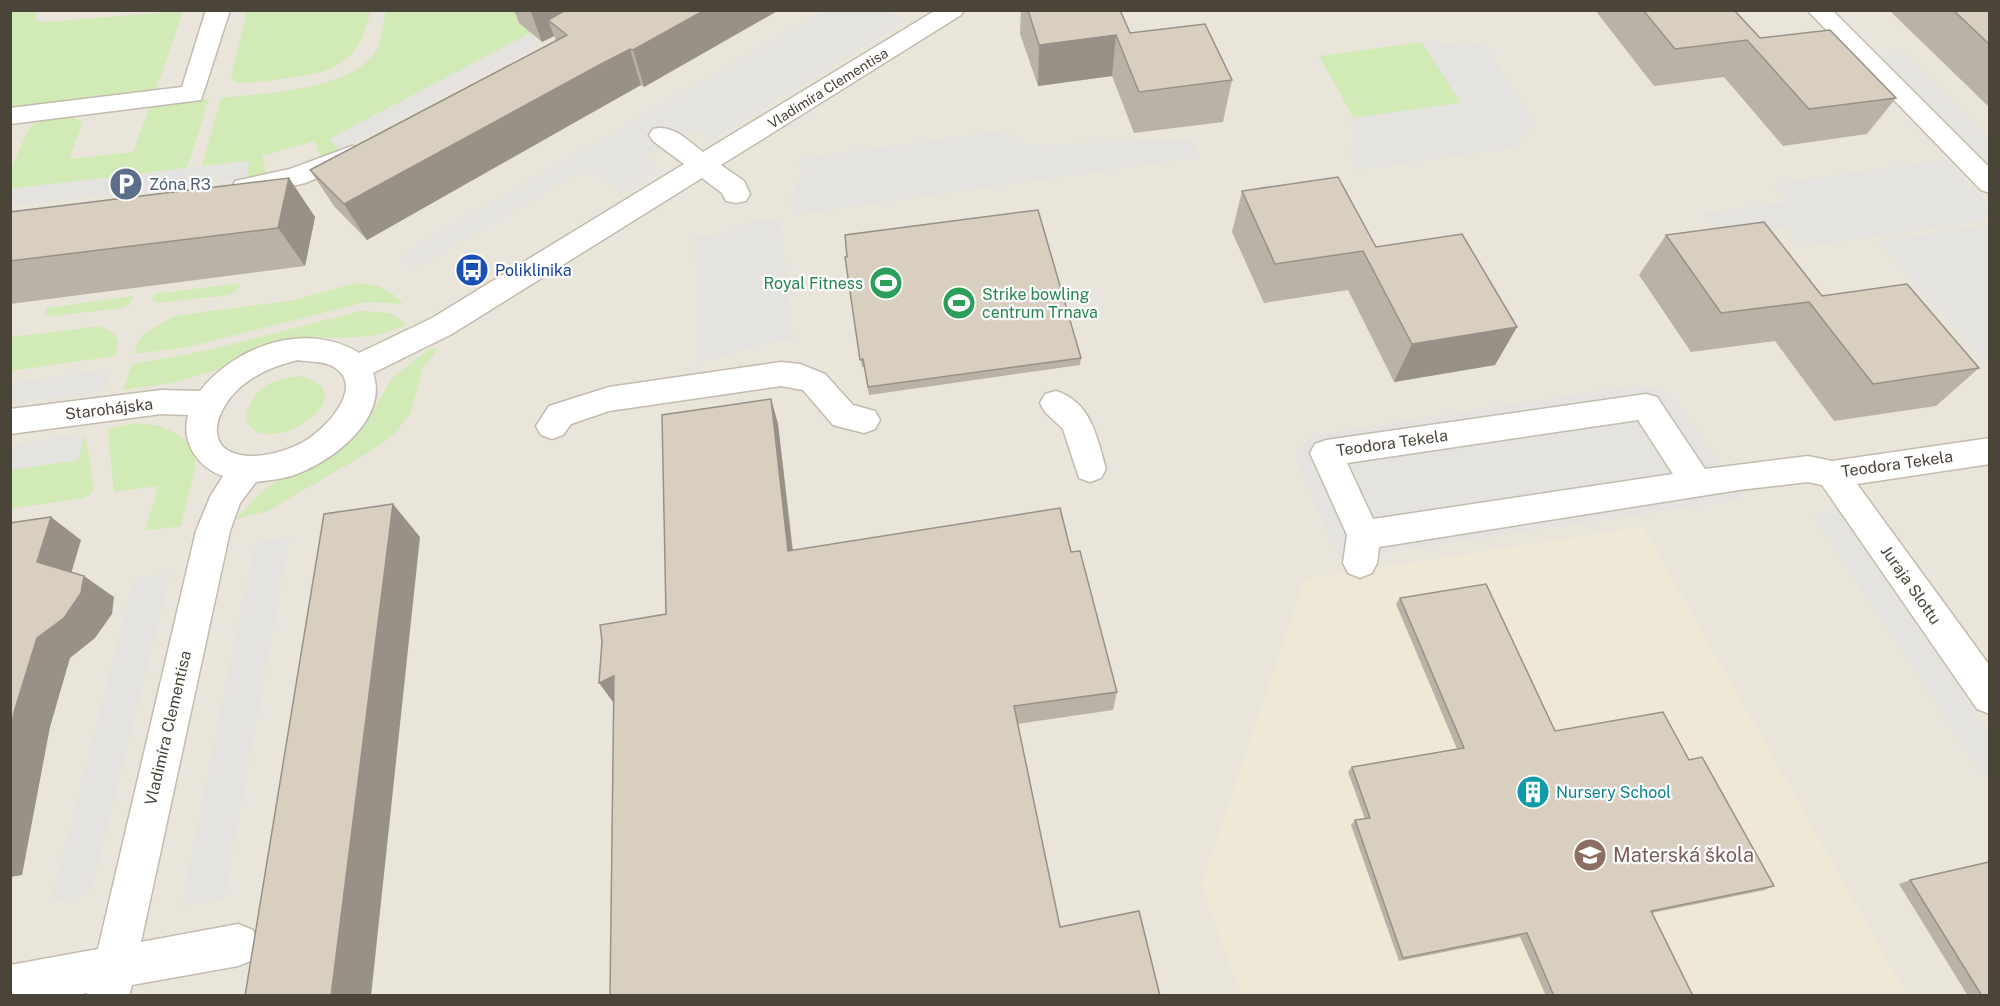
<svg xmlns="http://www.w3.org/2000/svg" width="2000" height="1006" font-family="'Public Sans',sans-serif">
  <rect width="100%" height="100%" fill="#f6f3ec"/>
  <rect fill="#eae5da" x="11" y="11" width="1978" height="984"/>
  <path fill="#efe8d6" d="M1643 527 1907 995H1241L1201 885 1305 579Z"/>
  <g fill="#d2eab5">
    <path d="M246 10H371V11C358 61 339 72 288 78 272 80 257 83 241 83L235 82 231 76 245 20Z"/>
    <path d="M10 11H37L35 20 45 22 183 11 155 93 11 111Z"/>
    <path d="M386 11H544L529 34 330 139 340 150 321 159 315 141 262 156 267 175 246 179 249 161 202 166 221 98C262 93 357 91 378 47 382 36 383 22 386 11Z"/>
    <path d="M1422 42 1461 103 1354 118 1319 56Z"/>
    <path d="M209 99 187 168 11 189V169L30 126C45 119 66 111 81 122V127L69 159 133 152 150 106Z"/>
    <path d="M240 283 238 289 229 295 157 303 152 299 154 294Z"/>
    <path d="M356 283C376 284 390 288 403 304L366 302 188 347 134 354 139 340 146 332 175 316 294 300Z"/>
    <path d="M134 296 129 305 123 308 54 316 45 314 47 308Z"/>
    <path d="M361 311 390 313 408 325 377 335 347 338 295 337 265 345 211 372 172 383 123 390 132 364 205 351Z"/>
    <path d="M100 326 112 332 119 341 115 356 11 371V337Z"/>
    <path d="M431 348 437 350 423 368 410 414 395 433 374 449 268 511 236 519 261 492 283 477 335 452 358 432 372 413 392 378Z"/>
    <path d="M301 376C356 389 303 436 269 434 235 433 245 399 266 386 277 379 289 377 301 376Z"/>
    <path d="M136 423C163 425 174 429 194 448L195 469 181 526 145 531 158 486 114 492 108 429Z"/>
    <path d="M85 433 94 488 91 494 84 498 15 508 11 512V470L78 460Z"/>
  </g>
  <g fill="#e5e3e0">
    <path d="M824 11H892L889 13 904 22 711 140 695 129 646 157 659 169 620 193 587 168 413 269 399 256Z"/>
    <path d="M529 34 541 44 340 150 329 139Z"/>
    <path d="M1433 41 1461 46 1484 44 1536 125 1512 148 1358 170 1348 153 1356 134 1348 119 1461 103 1422 42Z"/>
    <path d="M1905 54 1989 138V169L1878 57Z"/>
    <path d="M1007 130 1012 142 1041 145 1191 139 1200 157 792 215 791 197 801 174 798 159Z"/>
    <path d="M1945 160 1990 206 1989 220 1799 247 1784 227 1720 236 1703 213 1787 202 1773 184Z"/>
    <path d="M249 161 246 179 11 206 10 189Z"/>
    <path d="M780 218 794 339 770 342 698 363 695 237 721 234 754 221Z"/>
    <path d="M1989 225H1990L1989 367 1878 242Z"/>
    <path d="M111 369 104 391 11 404V383Z"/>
    <path d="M1632 386 1654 388 1673 399 1686 414 1743 499 1339 559 1296 460 1298 449 1313 435Z"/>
    <path d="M85 433 78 460 11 470V445Z"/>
    <path d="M1840 510 1989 733V775L1984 776 1812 514Z"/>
    <path d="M290 537 224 900 181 906 255 542Z"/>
    <path d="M171 573 90 894 51 902 134 579Z"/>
  </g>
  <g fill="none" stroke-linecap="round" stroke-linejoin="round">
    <defs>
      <g id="minor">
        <path d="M206 10H230L201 100 10 124V108L182 87Z"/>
        <path d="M936 10H964L961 15 721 165 744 181 750 194 746 201 736 203 726 201 722 193 702 178 452 334 373 373C389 418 334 460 297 474 284 479 270 480 256 482L240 503 230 531 141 942 238 924 253 930 259 945 253 960 238 966 132 985 129 996H87V993L74 996H10V965L98 949 196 531 210 497 223 476C197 467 181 442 188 415L161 414 10 434V409L161 390 200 391C236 345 307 321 359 353L432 318 684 164 653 141 649 135 653 129C673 124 688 141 703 152ZM298 360C308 362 321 361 330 365 369 383 327 428 305 441 289 450 267 457 248 456 198 452 217 405 244 384 261 371 278 365 298 360Z"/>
        <path d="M1807 10H1832L1990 168V193L1981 190Z"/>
        <path d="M352 146 361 149 365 155 361 161 305 183 245 197 235 195 232 188 235 181 290 169Z"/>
        <path d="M781 362 800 364 825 374 853 405 875 411 880 420 875 429 864 433 833 425 803 390 781 386 609 411 571 424 563 435 552 439 541 435 536 426 549 406 609 387Z"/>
        <path d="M1056 391C1091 402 1097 437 1106 469L1101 478 1090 482 1079 478 1063 429 1045 412 1040 403 1045 394Z"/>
        <path d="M1646 394 1657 397 1705 469 1808 456 1832 461 1990 438V464L1857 484 1990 666V714L1977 709 1822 485 1808 482 1739 490 1379 547 1377 563 1372 573 1360 578 1348 573 1343 563 1347 535 1310 453 1315 444 1326 440ZM1638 420 1673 474 1373 519 1347 463Z"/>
      </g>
    </defs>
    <use href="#minor" stroke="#c2bbae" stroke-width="3"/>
    <use href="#minor" fill="#fff" fill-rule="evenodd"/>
  </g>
  <g fill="#bab2a6">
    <path d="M514 10H779L644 87 641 85 615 99 367 240 334 206 310 170 556 41 554 36 542 42 519 23Z"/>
    <path d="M1021 10H1120L1130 33 1232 80 1223 122 1134 133 1112 76 1038 86 1020 34Z"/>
    <path d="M1595 10H1734L1760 38 1896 98 1867 134 1783 146 1724 77 1654 86Z"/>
    <path d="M1889 10H1989V107Z"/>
    <path d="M289 178 315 217 305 266 10 304V212Z"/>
    <path d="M1242 191 1376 247 1517 327 1495 365 1394 382 1348 290 1264 303 1232 232Z"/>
    <path d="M1666 235 1822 296 1979 368 1936 406 1834 421 1775 341 1691 352 1639 275Z"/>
    <path d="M845 257 1081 358 1080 365 869 395 864 367H862Z"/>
    <path d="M771 399 778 424 793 550 1071 552 1117 692 1113 710 1017 724 1060 927 1160 996H610Z"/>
    <path d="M1400 598 1555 731 1689 760 1774 886 1765 890 1652 913 1693 996H1546L1520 937 1399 961 1351 825 1355 820 1365 819 1348 772 1352 767 1457 749 1396 604Z"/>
    <path d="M1910 880 1989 996H1968L1899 884Z"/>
  </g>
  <g fill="#979187">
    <path d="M530 10H602L548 20 554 36 542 42Z"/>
    <path d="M705 10H779L644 87 633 50Z"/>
    <path d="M1116 35 1112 76 1038 86 1039 45Z"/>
    <path d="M630 49 641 85 367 240 344 204Z"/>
    <path d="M289 178 315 217 305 266 278 228Z"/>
    <path d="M1517 327 1495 365 1394 382 1412 344Z"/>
    <path d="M771 399 778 424 795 573 788 551Z"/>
    <path d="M393 504 420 537 371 996H331Z"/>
    <path d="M51 517 81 540 68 584 37 562Z"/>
    <path d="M84 576 114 597 112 614 95 638 70 658 50 727 22 875 10 877V731L15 709 37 638Z"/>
    <path d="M614 676 613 702 599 683Z"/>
  </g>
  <g fill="#d8cfc1" stroke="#979187" stroke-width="1.5">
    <path d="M566 10H705L633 50 630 49 603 63 344 204 310 170 567 35 548 20Z"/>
    <path d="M1028 10H1120L1130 33 1205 24 1232 80 1139 92 1116 35 1039 45Z"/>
    <path d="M1643 10H1734L1760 38 1830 30 1896 98 1809 109 1747 40 1675 49Z"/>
    <path d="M1953 10H1989V44Z"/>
    <path d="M1338 177 1376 247 1462 234 1517 327 1412 344 1363 251 1275 264 1242 191Z"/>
    <path d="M289 178 278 228 10 261V212Z"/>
    <path d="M1038 210 1081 358 868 387 863 359 860 360 845 257H847L845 235Z"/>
    <path d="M1764 222 1822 296 1907 284 1979 368 1873 384 1809 302 1721 313 1666 235Z"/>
    <path d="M771 399 788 551 1060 508 1071 552 1080 551 1117 692 1014 706 1060 927 1139 911 1160 996H610L614 676 599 683 602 641 600 625 666 614 662 415Z"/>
    <path d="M393 504 331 996H245L324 514Z"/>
    <path d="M51 517 37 562 84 576 81 593 64 618 37 638 15 709 10 731V523Z"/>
    <path d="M1486 584 1555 731 1663 712 1689 760 1702 757 1774 886 1651 911 1693 996H1554L1527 933 1403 958 1355 820 1370 818 1352 767 1464 748 1400 598Z"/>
    <path d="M1989 862V996H1982L1910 880Z"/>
  </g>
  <defs>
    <symbol id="parking-disc" viewBox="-11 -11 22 22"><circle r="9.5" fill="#5c6f8a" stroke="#fff"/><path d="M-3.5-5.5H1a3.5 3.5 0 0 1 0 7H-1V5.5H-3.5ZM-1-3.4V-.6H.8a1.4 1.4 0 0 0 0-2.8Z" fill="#fff"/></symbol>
    <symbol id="bus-disc" viewBox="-11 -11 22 22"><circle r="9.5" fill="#1a4fb4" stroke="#fff"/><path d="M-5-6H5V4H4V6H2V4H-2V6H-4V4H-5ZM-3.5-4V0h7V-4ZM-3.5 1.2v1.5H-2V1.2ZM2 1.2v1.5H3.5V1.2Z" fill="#fff"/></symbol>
    <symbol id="stadium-disc" viewBox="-11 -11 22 22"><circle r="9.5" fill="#2e9e5b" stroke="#fff"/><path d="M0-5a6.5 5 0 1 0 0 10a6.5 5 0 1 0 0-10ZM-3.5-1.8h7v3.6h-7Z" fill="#fff"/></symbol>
    <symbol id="building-disc" viewBox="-11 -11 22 22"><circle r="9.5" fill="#0f9aa8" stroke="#fff"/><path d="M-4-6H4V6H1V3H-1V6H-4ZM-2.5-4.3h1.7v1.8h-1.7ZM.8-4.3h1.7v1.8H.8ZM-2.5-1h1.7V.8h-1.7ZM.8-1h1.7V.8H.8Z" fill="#fff"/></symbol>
    <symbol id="school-disc" viewBox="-11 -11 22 22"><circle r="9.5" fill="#8d6e63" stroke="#fff"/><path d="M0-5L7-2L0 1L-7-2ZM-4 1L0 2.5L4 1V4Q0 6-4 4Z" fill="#fff"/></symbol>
  </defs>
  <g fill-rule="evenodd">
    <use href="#parking-disc" x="107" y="165" width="38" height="38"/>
    <use href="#bus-disc" x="453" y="251" width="38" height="38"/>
    <use href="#stadium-disc" x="867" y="264" width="38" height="38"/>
    <use href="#stadium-disc" x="940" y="284" width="38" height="38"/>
    <use href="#building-disc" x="1514" y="773" width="38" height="38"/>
    <use href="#school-disc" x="1571" y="836" width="38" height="38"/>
  </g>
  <g text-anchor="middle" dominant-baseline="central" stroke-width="4.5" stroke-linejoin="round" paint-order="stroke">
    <g font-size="14" fill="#4b4439" stroke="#fff">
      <text transform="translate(828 88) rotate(-32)">Vladimíra Clementisa</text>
    </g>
    <g font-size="16" fill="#4e5e75" stroke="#fff" text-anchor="start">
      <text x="149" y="184">Zóna R3</text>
    </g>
    <g font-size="16" fill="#164399" stroke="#fff" text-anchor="start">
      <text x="495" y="270">Poliklinika</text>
    </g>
    <g font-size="16" fill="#27864d" stroke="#fff" text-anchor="end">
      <text x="863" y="283">Royal Fitness</text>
      <text x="982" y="294" text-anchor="start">Strike bowling<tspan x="982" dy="18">centrum Trnava</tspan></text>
    </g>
    <g font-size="16" fill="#4b4439" stroke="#fff">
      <text transform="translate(109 409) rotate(-7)">Starohájska</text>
      <text transform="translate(1392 443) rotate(-8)">Teodora Tekela</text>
      <text transform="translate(1897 464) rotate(-8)">Teodora Tekela</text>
      <text transform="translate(1911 585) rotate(55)">Juraja Slottu</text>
      <text transform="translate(168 728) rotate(-77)">Vladimíra Clementisa</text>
    </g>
    <g font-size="16" fill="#0d838f" stroke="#fff" text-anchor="start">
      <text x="1556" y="792">Nursery School</text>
    </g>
    <g font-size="20" fill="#785e54" stroke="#fff" text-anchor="start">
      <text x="1613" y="855">Materská škola</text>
    </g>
  </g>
  <rect width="2000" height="1006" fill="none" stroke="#4b4439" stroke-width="24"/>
</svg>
